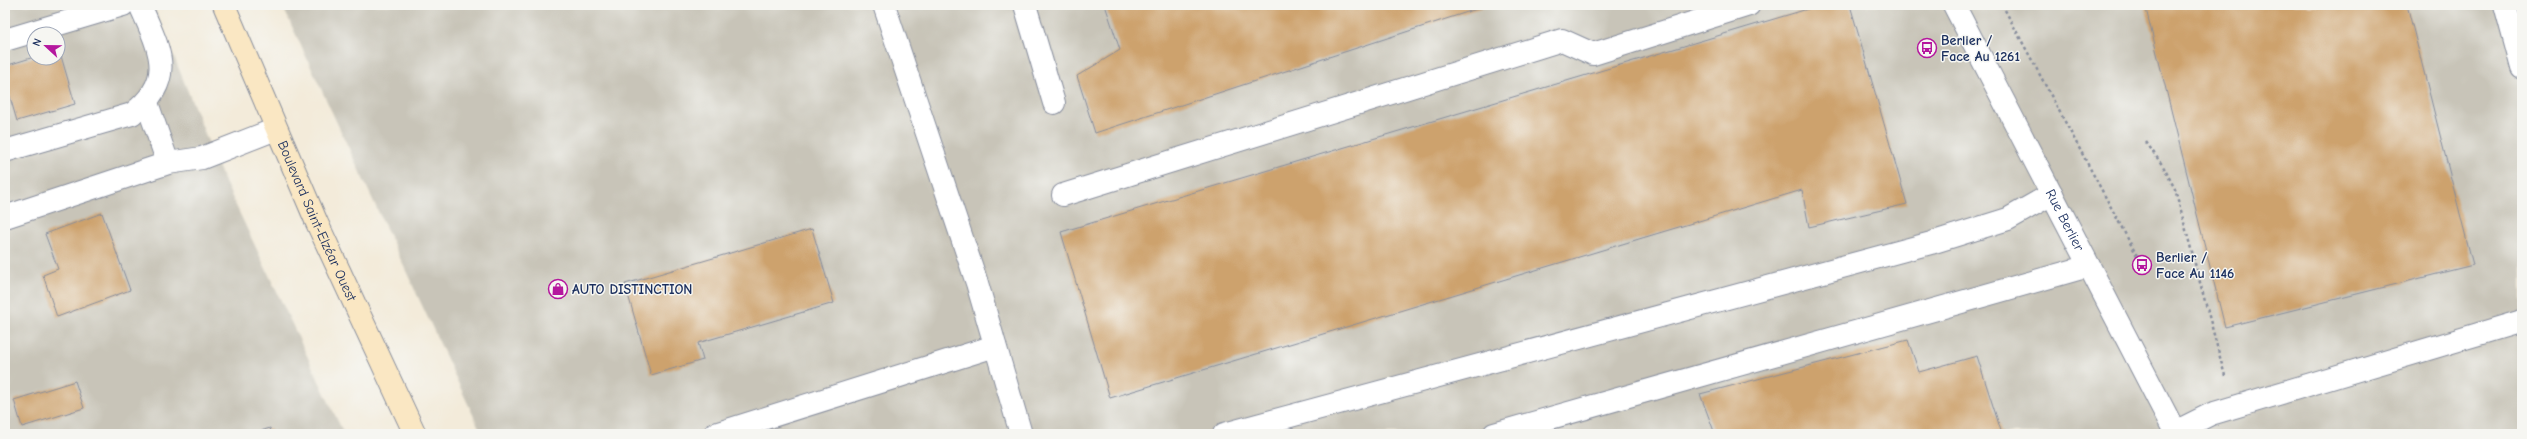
<svg xmlns="http://www.w3.org/2000/svg" width="2527" height="439" font-family="'Comic Neue',sans-serif">
  <rect width="100%" height="100%" fill="#f6f6f2"/>
  <filter id="ink" filterUnits="userSpaceOnUse"><feTurbulence type="fractalNoise" baseFrequency=".025" numOctaves="2"/><feDisplacementMap in="SourceGraphic" scale="8" xChannelSelector="R" yChannelSelector="G"/><feConvolveMatrix kernelMatrix="1 2 1 2 8 2 1 2 1" color-interpolation-filters="sRGB"/></filter>
  <filter id="wash" filterUnits="userSpaceOnUse"><feTurbulence type="fractalNoise" baseFrequency=".012" numOctaves="4" result="noise"/><feDisplacementMap in="SourceGraphic" scale="16" xChannelSelector="R" yChannelSelector="G"/><feGaussianBlur stdDeviation="0.9" result="paint"/><feColorMatrix in="noise" values="0 0 0 0 0 0 0 0 0 0 0 0 0 0 0 0 0 1.4 0 .05"/><feComposite in="paint" operator="in"/></filter>
  <g filter="url(#wash)">
    <rect width="100%" height="100%" fill="#f3ebda"/>
    <g fill="#c8c4b8" fill-rule="evenodd">
      <path d="M5 5H153L223 178 344 434H5ZM34 34H58V58H34Z"/>
      <path d="M282 5H2522V434H482Z"/>
    </g>
    <g id="blocks">
      <g fill="#cda26d">
        <path d="M1105 5H1489L1095 133 1077 76 1120 50Z"/>
        <path d="M1821 5H1850L1907 204 1809 227 1802 190 1110 398 1061 232Z"/>
        <path d="M2145 5H2407L2473 265 2225 327Z"/>
        <path d="M59 49 75 104 17 121 5 80V66L34 57 58 58Z"/>
        <path d="M102 213 130 290 57 317 43 275 58 269 45 234Z"/>
        <path d="M812 229 834 303 698 343 703 360 651 375 625 284Z"/>
        <path d="M1908 340 1919 372 1977 356 2002 434H1715L1700 394Z"/>
        <path d="M75 381 84 408 22 427 14 400Z"/>
        <path d="M270 428 272 434H252Z"/>
      </g>
    </g>
  </g>
  <g filter="url(#ink)">
    <use href="#blocks" fill-opacity="0" stroke="#878d9c" stroke-width="1"/>
    <g fill="none" stroke-linecap="round" stroke-linejoin="round">
      <defs>
        <g id="lane">
          <path d="M884 5 977 283 1021 434"/>
          <path d="M1025 5 1054 103"/>
          <path d="M2505 5 2522 68"/>
          <path d="M5 40 123 5"/>
          <path d="M147 103 168 163"/>
          <path d="M5 151 132 114C178 79 159 49 140 5"/>
          <path d="M1063 195 1562 40 1593 54 1749 5"/>
          <path d="M5 217 168 163 202 158 276 129"/>
          <path d="M2175 432 2211 414 2522 321"/>
          <path d="M715 434 995 346"/>
          <path d="M1224 434 1931 243 2008 219 2052 194"/>
          <path d="M1494 434 2089 266"/>
        </g>
        <g id="street">
          <path id="s1" d="M1954 5 2176 434"/>
        </g>
        <g id="secondary">
          <path id="s2" d="M224 5 317 223 415 434"/>
        </g>
      </defs>
      <use href="#lane" stroke="#878d9c" stroke-width="24"/>
      <use href="#street" stroke="#878d9c" stroke-width="24"/>
      <use href="#secondary" stroke="#878d9c" stroke-width="24"/>
      <g stroke="#878d9c" stroke-width="2.5" stroke-dasharray="3 3" stroke-linecap="butt">
        <path d="M2005 10 2142 265"/>
        <path d="M2146 142 2163 166 2175 189 2225 376"/>
      </g>
      <use href="#lane" stroke="#fff" stroke-width="22"/>
      <use href="#street" stroke="#fff" stroke-width="22"/>
      <use href="#secondary" stroke="#fae7c3" stroke-width="22"/>
    </g>
  </g>
  <defs>
    <symbol id="bus-ring" viewBox="-11 -11 22 22"><circle r="9.5" fill="#f6f6f2" stroke="#b5179e" stroke-width="1.5"/><path d="M-5-6H5V4H4V6H2V4H-2V6H-4V4H-5ZM-3.5-4V0h7V-4ZM-3.5 1.2v1.5H-2V1.2ZM2 1.2v1.5H3.5V1.2Z" fill="#b5179e"/></symbol>
    <symbol id="shop-ring" viewBox="-11 -11 22 22"><circle r="9.5" fill="#f6f6f2" stroke="#b5179e" stroke-width="1.5"/><path d="M-5-2.5h2.3a2.7 3.5 0 0 1 5.4 0H5L5.5 6h-11ZM-1.5-2.5h3a1.5 2.3 0 0 0-3 0Z" fill="#b5179e"/></symbol>
  </defs>
  <g fill-rule="evenodd">
    <use href="#bus-ring" x="1916" y="37" width="22" height="22"/>
    <use href="#bus-ring" x="2131" y="254" width="22" height="22"/>
    <use href="#shop-ring" x="547" y="278" width="22" height="22"/>
  </g>
  <g text-anchor="middle" dominant-baseline="central" stroke-width="3" stroke-linejoin="round" paint-order="stroke">
    <g font-size="14" font-weight="bold" fill="#1b2f5e" stroke="#f6f6f2" text-anchor="start">
      <text x="1941" y="40">Berlier /<tspan x="1941" dy="16">Face Au 1261</tspan></text>
      <text x="2156" y="257">Berlier /<tspan x="2156" dy="16">Face Au 1146</tspan></text>
      <text x="572" y="289">AUTO DISTINCTION</text>
    </g>
    <g font-size="14" fill="#1b2f5e" stroke="#f6f6f2">
      <text stroke="none"><textPath href="#s1" startOffset="242">Rue Berlier</textPath></text>
      <text stroke="none"><textPath href="#s2" startOffset="235">Boulevard Saint-Elzéar Ouest</textPath></text>
    </g>
  </g>
  <rect width="2527" height="439" fill="none" stroke="#f6f6f2" stroke-width="20"/>
  <g transform="translate(46 46) rotate(292)"><circle r="19" fill="#f6f6f2" stroke="#9ea6b7"/>
  <path d="M0-3L7 15L0 10L-7 15Z" fill="#b5179e"/>
  <text y="-6" font-size="11" font-weight="bold" text-anchor="middle" fill="#1b2f5e">N</text>
  </g>
</svg>
